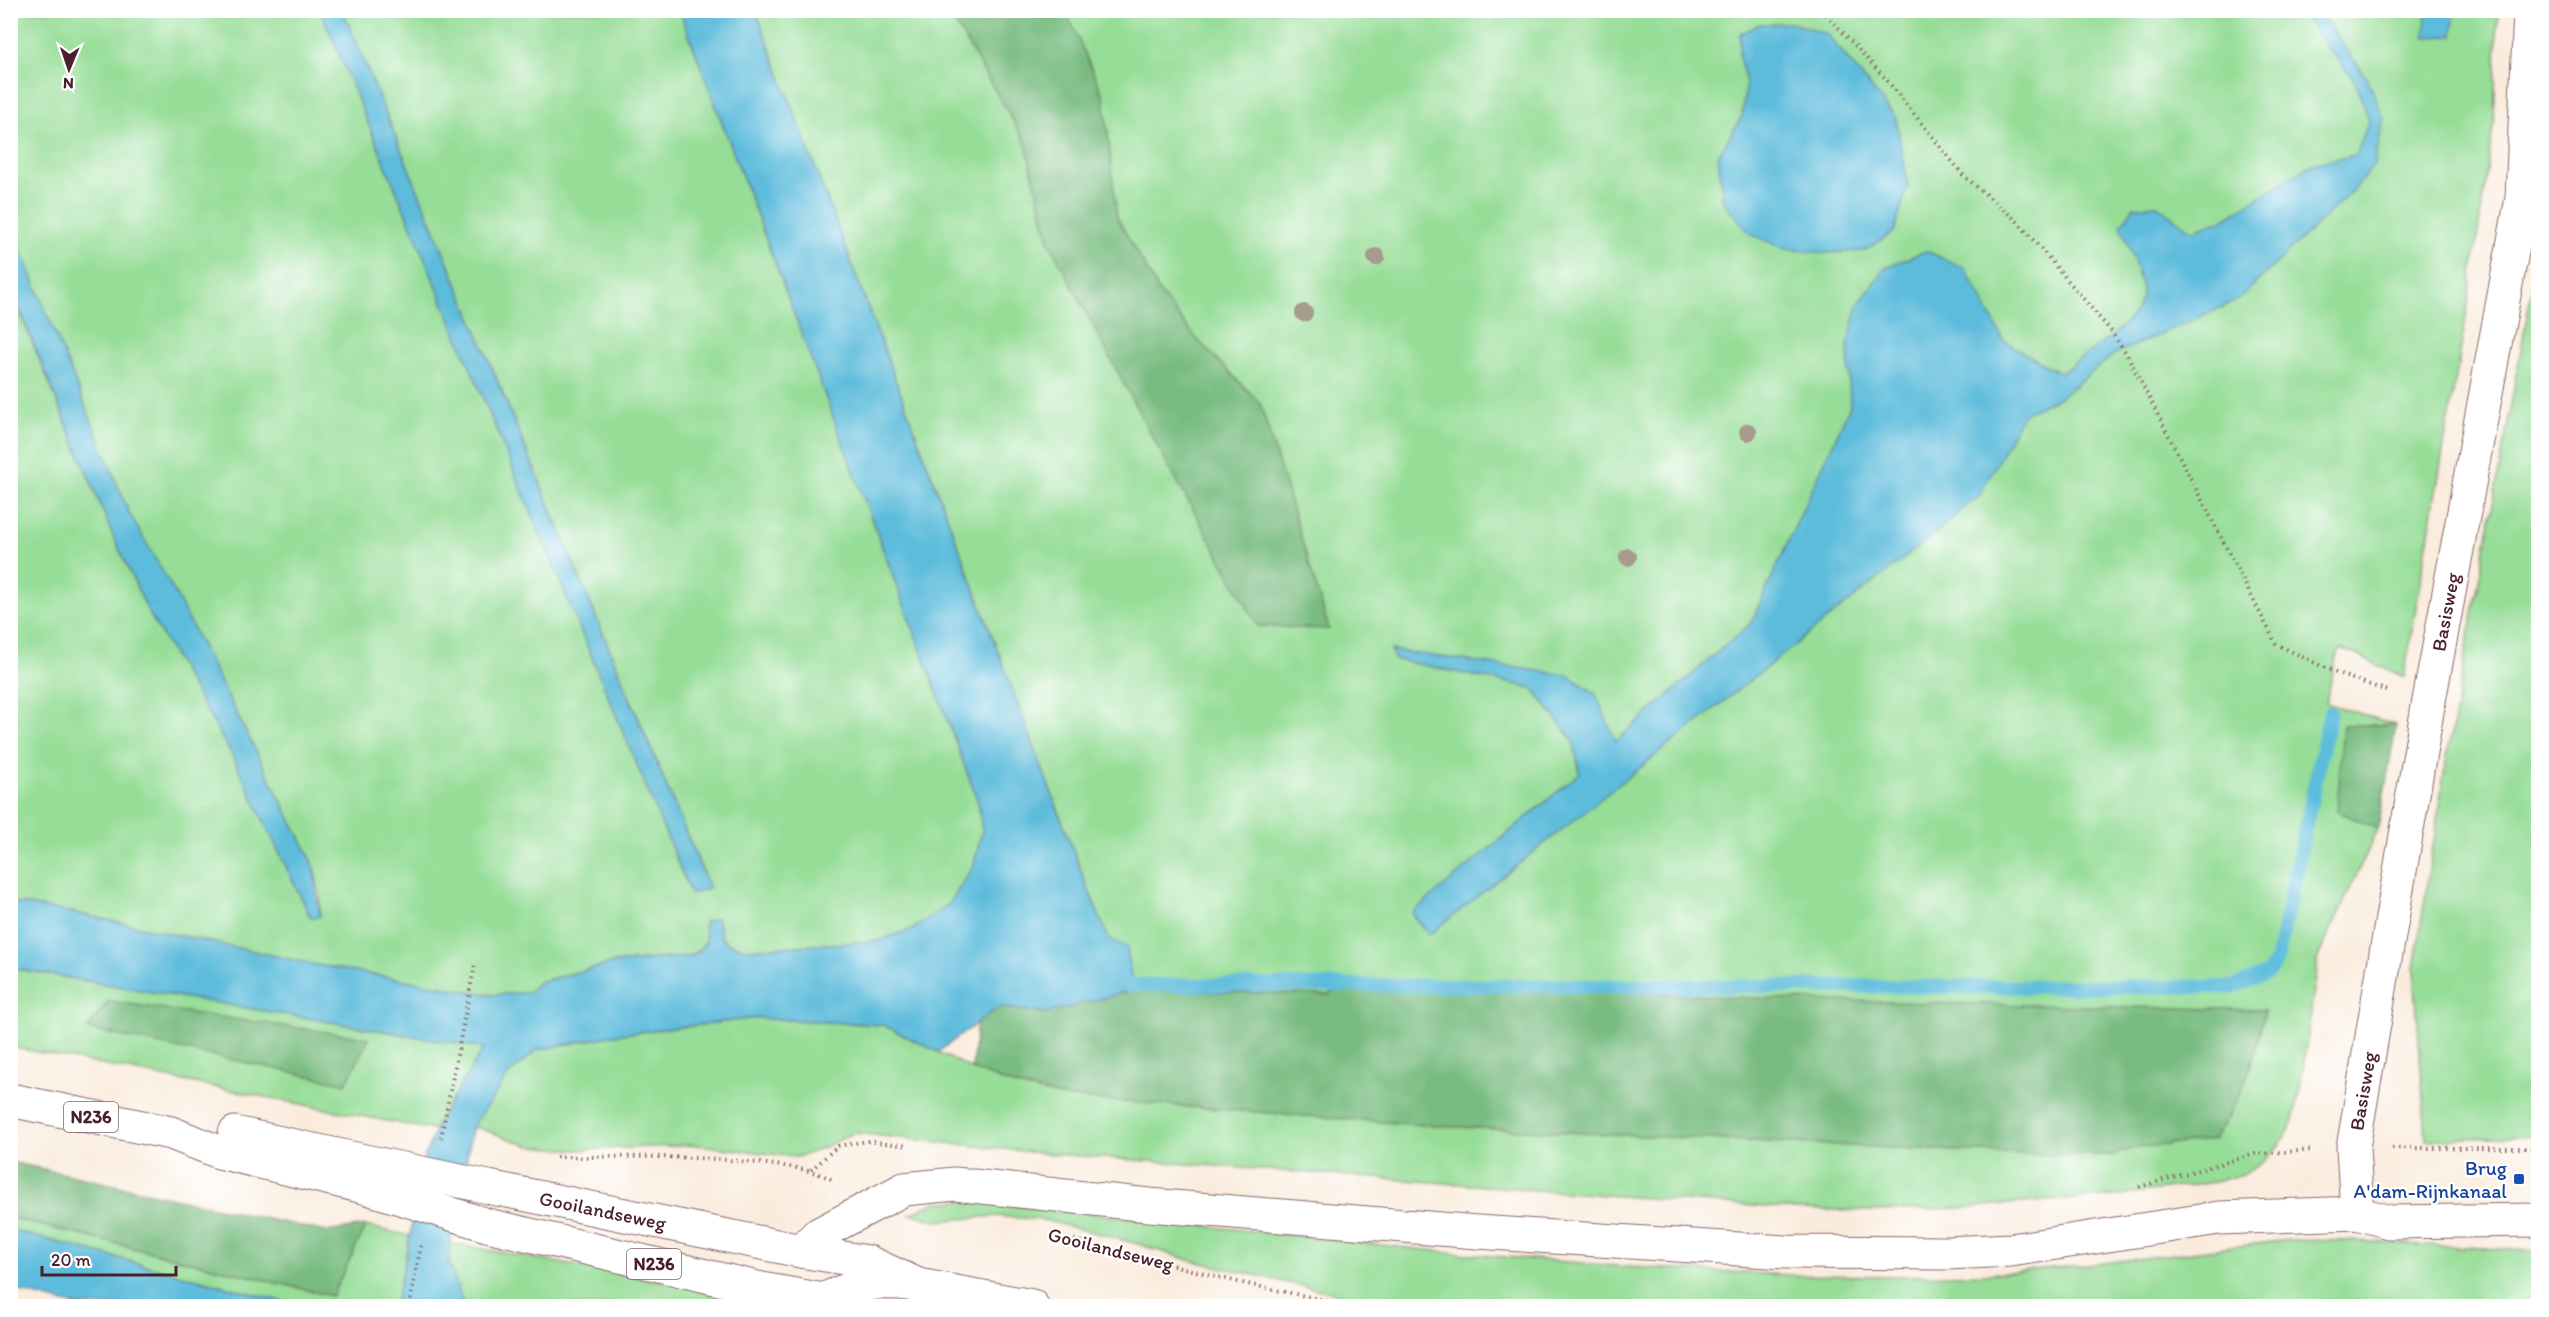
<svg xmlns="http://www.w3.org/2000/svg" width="2549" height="1317" font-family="Itim,sans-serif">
  <rect width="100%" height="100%" fill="#fff"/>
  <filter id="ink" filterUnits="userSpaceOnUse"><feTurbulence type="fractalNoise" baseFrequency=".0167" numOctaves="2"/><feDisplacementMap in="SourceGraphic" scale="12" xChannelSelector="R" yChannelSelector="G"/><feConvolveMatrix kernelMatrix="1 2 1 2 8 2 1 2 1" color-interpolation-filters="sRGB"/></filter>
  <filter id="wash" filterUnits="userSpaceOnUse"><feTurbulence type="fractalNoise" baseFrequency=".008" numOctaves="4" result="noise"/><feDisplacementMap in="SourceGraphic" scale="24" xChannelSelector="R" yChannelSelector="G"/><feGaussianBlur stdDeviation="1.35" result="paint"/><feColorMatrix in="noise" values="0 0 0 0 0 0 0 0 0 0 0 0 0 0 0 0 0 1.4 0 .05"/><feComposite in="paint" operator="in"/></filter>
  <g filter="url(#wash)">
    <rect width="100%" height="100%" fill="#faecdd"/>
    <g fill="#96dd97" stroke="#707e61" stroke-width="1.5">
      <path d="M10 11H321L691 893 709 887 343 11H680L978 801 982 831 974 865 950 903 913 929 877 941 747 949 730 944 722 939 717 919C710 934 705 948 690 956L614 963 539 982 529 992 492 995 317 965 75 913 11 902 10 289 115 540 149 613 230 751 311 918 320 916V895L313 863 175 594 129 513 11 226Z"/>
      <path d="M756 11H2498L2494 120 2465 324 2404 677 2341 648 2336 658 2326 703 2396 725H2343L2338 811 2378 829 2319 955 2300 1089 2292 1123 2279 1146 2264 1161 2246 1173 2215 1182 2112 1196 1959 1208 1874 1211 1794 1209 1041 1153 854 1133C835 1141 817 1153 796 1157L698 1145 574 1150 530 1146 473 1126 508 1075 537 1050 614 1035 757 1018 884 1025 972 1069 1065 1097 1437 1126 2022 1154 2113 1155 2134 1148 2170 1143 2264 1010 2062 1006H1139L1115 942 1109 940 1084 879Z"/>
      <path d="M2538 256V1135L2426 1140 2414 969 2445 768Z"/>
      <path d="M10 968 484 1048 433 1130 11 1047Z"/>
      <path d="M971 1201 1456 1253 1629 1267 1788 1275 1896 1276 1984 1274 2087 1265 2288 1240 2352 1241 2538 1251V1306H1390L1189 1260 1135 1243 1044 1220 996 1216 937 1221 911 1214 936 1202Z"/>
      <path d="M10 1218 331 1296 366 1226 410 1236 395 1306H299L11 1230Z"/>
      <path d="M450 1243 704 1289 750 1306H464L449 1263Z"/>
    </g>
    <g fill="#78bc80" stroke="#616e56" stroke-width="1.5">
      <path d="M944 11H1066L1104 97 1117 217 1160 293 1197 339 1260 403 1329 629 1258 626 1143 420 1049 242 1025 141 955 23Z"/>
      <path d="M2343 725H2396L2378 829 2337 811Z"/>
      <path d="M1358 980 1800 1000 2265 1010C2255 1056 2242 1102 2213 1140L2134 1148 2113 1155 2022 1154 1437 1126 1065 1097 1013 1085 972 1069 977 1022 999 1007 1047 1013 1133 990 1329 995Z"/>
      <path d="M108 1001 369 1038 346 1084 87 1029Z"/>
      <path d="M11 1162 326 1232 366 1226 332 1296 11 1218Z"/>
    </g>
    <g fill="#5dbcdc" stroke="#546e84" stroke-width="1.5">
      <path d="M321 11H343L709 888 691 894Z"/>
      <path d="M680 11H756L1084 879 1109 939 1127 947 1133 990 1047 1013 999 1007 938 1052 883 1025 757 1018 614 1035 537 1050 508 1075 473 1126 450 1243 449 1263 464 1306H395L410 1236 420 1167 441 1117 484 1048 11 968 10 902 75 913 317 965 492 995 529 992 539 982 614 963 690 956 699 951 706 942 704 922 717 918 722 939 730 944 747 949 877 941 913 929 950 903 974 865 982 831 978 801Z"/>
      <path d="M2300 11H2319L2368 79 2384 119 2374 165 2357 186 2238 300 2115 354 2060 397 2023 414 1979 496 1912 552 1429 935 1412 913 1580 773 1573 740 1532 688 1394 659 1391 650 1567 675 1595 693 1616 741 1751 623 1850 406 1848 345 1858 305 1885 267 1926 251 1965 268 2004 341 2059 373C2080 359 2146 319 2142 291 2139 269 2128 246 2121 225L2134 207 2157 205 2192 231 2226 218 2312 164 2356 155 2369 120 2356 83Z"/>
      <path d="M2426 11H2454L2453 36 2425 37Z"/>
      <path d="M1792 23 1827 34 1896 118 1908 186 1894 232 1864 251 1825 253 1785 249 1750 234 1723 201 1718 156 1742 116 1746 82 1739 57 1740 34 1760 24Z"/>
      <path d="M11 226 129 513 175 593 313 863 320 916 311 918 230 751 149 613 115 540 11 289Z"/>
      <path d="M11 1230 299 1306H76L11 1289Z"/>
    </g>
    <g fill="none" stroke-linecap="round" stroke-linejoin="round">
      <path stroke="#5dbcdc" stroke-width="14" d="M1116 985 2233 987 2267 974 2277 960 2330 713"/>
    </g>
  </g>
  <g filter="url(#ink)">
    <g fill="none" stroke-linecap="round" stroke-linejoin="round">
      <defs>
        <g id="minor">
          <path id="s1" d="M2357 1213 2353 1148 2428 706 2522 198 2530 10"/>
        </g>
        <g id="tertiary">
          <path d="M801 1251 817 1235 904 1189 955 1184 1149 1205 1477 1232 1785 1252 1947 1253 2011 1250 2219 1218 2357 1213 2389 1222 2538 1220"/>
          <path d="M821 1306 823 1300C862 1282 876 1280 918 1285"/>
        </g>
        <g id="primary">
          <path d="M10 1100 171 1133 219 1152 368 1188"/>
          <path d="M235 1133 379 1164"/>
          <path id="s2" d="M493 1188 801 1251 868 1262 918 1285 1032 1306"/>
          <path d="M487 1225 762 1289 857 1306"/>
        </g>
      </defs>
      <use href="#minor" stroke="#886769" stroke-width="35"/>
      <use href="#tertiary" stroke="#886769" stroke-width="35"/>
      <use href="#primary" stroke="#886769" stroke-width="35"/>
      <g stroke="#886769" stroke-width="4" stroke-dasharray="1.5 4.5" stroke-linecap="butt">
        <path d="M1822 10 1885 78 1964 176 2017 221 2111 331 2126 353 2276 644 2338 674 2391 692"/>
        <path d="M441 1138 475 964"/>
        <path d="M2392 1148H2538"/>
        <path d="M556 1157C623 1157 691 1155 758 1163 785 1166 809 1168 833 1180"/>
        <path d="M811 1170 838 1146 867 1141 909 1146"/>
        <path d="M2139 1187 2255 1154 2313 1150"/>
        <path d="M1074 1240 1238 1282 1353 1306"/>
        <path d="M409 1306 421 1245"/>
      </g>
      <use href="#minor" stroke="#fff" stroke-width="33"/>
      <use href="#tertiary" stroke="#fff" stroke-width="33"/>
      <use href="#primary" stroke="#fff" stroke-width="33"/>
      <defs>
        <g id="primary-bridge">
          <path d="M379 1164 493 1188"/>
          <path d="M368 1188 487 1225"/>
        </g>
      </defs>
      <use href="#primary-bridge" stroke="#886769" stroke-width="35" stroke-linecap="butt"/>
      <use href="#primary-bridge" stroke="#fff" stroke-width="33"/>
    </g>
    <g fill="#a69b8d">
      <circle cx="1376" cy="257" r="9"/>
      <circle cx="1304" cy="313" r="9"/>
      <circle cx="1748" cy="432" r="9"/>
      <circle cx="1628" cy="557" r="9"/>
    </g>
  </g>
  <rect fill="#1a4fb4" stroke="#fff" stroke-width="2" x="2513" y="1173" width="12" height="12" rx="3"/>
  <g text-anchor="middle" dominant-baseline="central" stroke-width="4.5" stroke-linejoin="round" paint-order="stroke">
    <g fill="#fff" stroke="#80626b" stroke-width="1.5">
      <rect x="64" y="1102" width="54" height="30" rx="4.5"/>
      <rect x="627" y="1249" width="54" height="30" rx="4.5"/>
    </g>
    <g font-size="18" font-weight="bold" fill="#4a1f2b">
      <text x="91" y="1117">N236</text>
      <text x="654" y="1264">N236</text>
    </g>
    <g font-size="20" fill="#4a1f2b" stroke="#fff">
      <text stroke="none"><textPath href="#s1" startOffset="609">Basisweg</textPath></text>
      <text stroke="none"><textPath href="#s1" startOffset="123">Basisweg</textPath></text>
      <text stroke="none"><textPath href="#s2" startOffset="112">Gooilandseweg</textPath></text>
      <text transform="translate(1111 1249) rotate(14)">Gooilandseweg</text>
    </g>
    <g font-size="20" fill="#164399" stroke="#fff" text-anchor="end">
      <text x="2507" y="1168">Brug<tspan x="2507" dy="23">A'dam-Rijnkanaal</tspan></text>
    </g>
  </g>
  <rect width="2549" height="1317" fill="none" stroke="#fff" stroke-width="36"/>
  <g transform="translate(69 69) rotate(182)" stroke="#ffffff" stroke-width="4.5" paint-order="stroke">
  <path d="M0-4.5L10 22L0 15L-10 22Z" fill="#4a1f2b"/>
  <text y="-9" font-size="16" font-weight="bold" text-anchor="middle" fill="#4a1f2b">N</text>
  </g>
  <path d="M42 1266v9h134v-9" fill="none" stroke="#4a1f2b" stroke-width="3"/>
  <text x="51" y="1266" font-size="18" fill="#4a1f2b" stroke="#ffffff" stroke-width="4.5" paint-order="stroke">20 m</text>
</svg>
